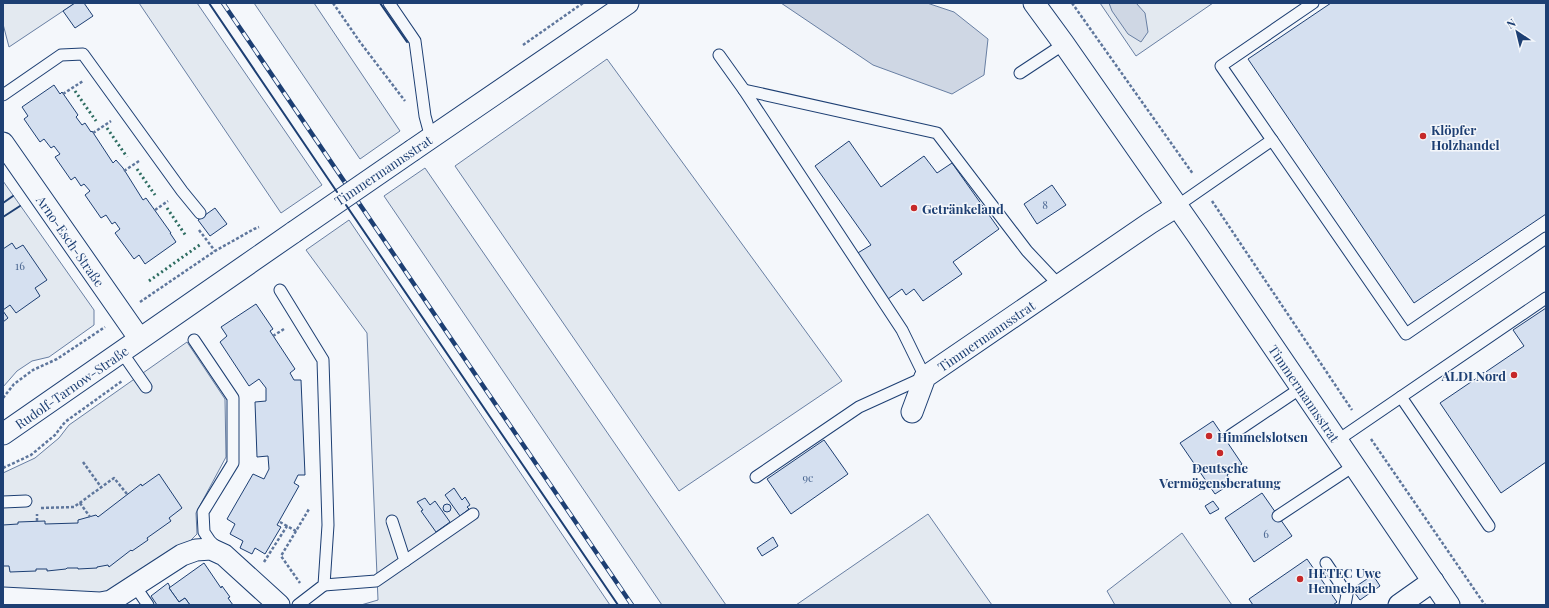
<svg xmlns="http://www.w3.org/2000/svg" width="1549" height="608" font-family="'Playfair Display',serif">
  <rect width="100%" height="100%" fill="#f4f7fb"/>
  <g fill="#e3e9f0" stroke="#687fa3">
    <path d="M3 3H75L9 47 3 24Z"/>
    <path d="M139 3H197L322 185 281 213Z"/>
    <path d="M254 3H314L400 131 360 159Z"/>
    <path d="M1100 3H1213L1136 56Z"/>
    <path d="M607 59 842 381 679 491 455 166Z"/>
    <path d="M425 168 726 605H662L384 196Z"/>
    <path d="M3 181 94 310V325L49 357 32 361 17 371 3 387Z"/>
    <path d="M349 220 610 605H361L378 600 367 333 306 250Z"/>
    <path d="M187 342 225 399 226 457 196 513 197 534 188 543 102 598 3 593V473L35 458 59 438 69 425Z"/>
    <path d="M928 514 992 605H796Z"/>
    <path d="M1182 533 1232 605H1115L1107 591Z"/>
  </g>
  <g fill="#cfd7e4" stroke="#687fa3">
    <path d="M781 3H927L954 12 988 39 984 75 952 94 873 65Z"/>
    <path d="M1109 3H1136L1145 13 1148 32 1141 42 1128 34 1112 11Z"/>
  </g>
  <g fill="#d5e0f0" stroke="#1d3f73">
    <path d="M75 3H84L93 16 75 28 63 11Z"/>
    <path d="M1331 3H1546V214L1414 303 1248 59Z"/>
    <path d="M54 85 60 94 62 92 78 115 76 117 82 125 85 123 91 132 92 131 113 163 116 160 123 168 143 200 146 198 171 233H170L176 242 145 264 139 255 134 259 115 233 120 229 115 222 112 224 106 215 101 218 85 195 90 191 84 184 81 186 75 177 71 180 55 157 60 154 54 146 51 148 44 139 40 142 24 119 28 116 22 107Z"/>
    <path d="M849 141 881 187 924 156 937 173 952 163 999 229 953 262 962 274 923 301 914 289 906 295 902 289 888 299 856 254 871 245 815 166Z"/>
    <path d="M1052 185 1066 205 1037 224 1024 204Z"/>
    <path d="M215 208 227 224 210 236 198 220Z"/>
    <path d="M12 243 16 249 23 245 47 280 35 288 40 296 16 313 10 305 3 310V249Z"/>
    <path d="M256 304 273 329 270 331 295 369 290 373 294 380H301L305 475H298L294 483 299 486 277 525 281 527 265 554 255 548 252 554 240 548 243 541 230 534 235 524 227 519 253 474 264 479 269 469 268 456 257 457 255 402 266 401V388L259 379 249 386 220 342 227 336 221 327Z"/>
    <path d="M1546 308V462L1501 493 1440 403 1524 346 1513 330Z"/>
    <path d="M3 311 8 318 3 322Z"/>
    <path d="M1213 421 1242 464 1227 475 1232 483 1215 494 1180 443Z"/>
    <path d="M824 440 848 474 791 514 767 479Z"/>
    <path d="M159 474 182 508 169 518 171 521 147 538 148 540 132 551 131 550 109 567 108 565 97 567V568L78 569V568H67L66 569 47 571V569H36V571L10 572 9 566H3V525L18 524V522L45 521V524L78 523V520L96 515 98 517 141 484 142 486Z"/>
    <path d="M454 488 462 500 465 497 470 505 467 507 469 509 460 516 445 495Z"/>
    <path d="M1262 493 1292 536 1254 562 1225 518Z"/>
    <path d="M425 498 430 505 435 501 450 522 436 532 421 511 423 510 417 502Z"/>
    <path d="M1213 501 1219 509 1210 514 1205 506Z"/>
    <circle cx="447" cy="508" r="4"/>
    <path d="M773 537 778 546 762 556 757 548Z"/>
    <path d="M1307 559 1337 602 1333 605H1253L1249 599Z"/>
    <path d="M204 563 221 588 222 586 230 597 228 598 233 605H190L185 598 179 602 169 588Z"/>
    <path d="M1373 575 1380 586 1360 600 1352 589Z"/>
    <path d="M168 583 170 587 169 588 179 602 185 598 190 605H157L151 596Z"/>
  </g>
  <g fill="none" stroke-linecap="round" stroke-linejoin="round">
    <defs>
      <g id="lane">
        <path d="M389 3 415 41 425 116 431 138"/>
        <path d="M719 55 744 90 902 330 925 377 859 407 756 477"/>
        <path d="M1020 73 1064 44"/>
        <path d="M744 90 937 133 1027 251 1059 285"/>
        <path d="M3 95 61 55 83 54 182 191 200 213"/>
        <path d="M1272 140 1221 66 1313 3"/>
        <path d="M1177 206 1272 140 1406 334 1546 238"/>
        <path d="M280 290 323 360 328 525 324 585 298 605"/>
        <path d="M194 340 233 398V463L203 512 204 532 210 541 218 549"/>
        <path d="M121 351 146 387"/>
        <path d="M1401 397 1489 526"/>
        <path d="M1231 435 1301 388"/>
        <path d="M1338 440 1546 298"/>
        <path d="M3 502 26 501"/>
        <path d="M1278 516 1355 465"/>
        <path d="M405 561 473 514"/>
        <path d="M1326 563 1347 594 1345 605"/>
        <path d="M324 585 376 581 405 561 392 521"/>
        <path d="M135 586 148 605"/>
      </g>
      <g id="street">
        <path id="s1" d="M1034 3 1064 44 1198 236 1449 605"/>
        <path id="s2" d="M3 143 139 338"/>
        <path d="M413 150 628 3"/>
        <path id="s3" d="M912 412 925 377 1150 223 1177 206"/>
        <path id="s4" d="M3 434 294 232"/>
        <path d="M3 598 100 603 111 601 182 555 196 550 211 549 224 555 279 605"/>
        <path d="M1399 605 1433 581"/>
      </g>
    </defs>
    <use href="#lane" stroke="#1d3f73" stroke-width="13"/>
    <use href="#street" stroke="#1d3f73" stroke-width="23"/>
    <g stroke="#5e769c" stroke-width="2.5" stroke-dasharray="3 2" stroke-linecap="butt">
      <path d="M333 3 360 42 405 101"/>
      <path d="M1072 3 1193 174"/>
      <path d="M523 45 583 3"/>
      <path d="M63 94 83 81"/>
      <path d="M93 133 111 121"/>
      <path d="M124 171 139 161"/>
      <path d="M1212 201 1352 410"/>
      <path d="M155 210 168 201"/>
      <path d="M199 230 215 251"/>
      <path d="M140 302 215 251 254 229 259 227"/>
      <path d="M273 336 284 329"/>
      <path d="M3 398 14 384 33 370 57 359 105 327"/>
      <path d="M1371 439 1485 605"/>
      <path d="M83 462 101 487"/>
      <path d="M3 468 31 455 55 435 65 422 122 381"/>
      <path d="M80 503 90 517"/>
      <path d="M41 508 74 507 114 478 127 494"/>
      <path d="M37 521V514"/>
      <path d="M280 522 287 526"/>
      <path d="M296 531 281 556 300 583"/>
      <path d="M264 562 287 526 296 531 309 509"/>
    </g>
    <use href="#lane" stroke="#f4f7fb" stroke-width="11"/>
    <use href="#street" stroke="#f4f7fb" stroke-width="21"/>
    <defs>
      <path id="rail" d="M223 3 632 605"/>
    </defs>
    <use href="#rail" stroke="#1d3f73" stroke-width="4.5"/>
    <use href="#rail" stroke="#f4f7fb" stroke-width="3" stroke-dasharray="9" stroke-linecap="butt"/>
    <defs>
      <path id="street-bridge" d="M294 232 413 150"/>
    </defs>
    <use href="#street-bridge" stroke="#1d3f73" stroke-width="23" stroke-linecap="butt"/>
    <use href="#street-bridge" stroke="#f4f7fb" stroke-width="21"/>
    <g stroke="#2c6c60" stroke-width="3" stroke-dasharray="2 3" stroke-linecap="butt">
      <path d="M75 91 96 121"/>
      <path d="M107 128 127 157"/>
      <path d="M137 169 155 195"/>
      <path d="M167 208 186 236"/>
      <path d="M149 281 201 244"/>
    </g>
    <g stroke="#1d3f73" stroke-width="2">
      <path d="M209 3 337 192"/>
      <path d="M380 3 407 42"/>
      <path d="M3 203 13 196"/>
      <path d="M346 205 618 605"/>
      <path d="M3 217 20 206"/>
    </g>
  </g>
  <g fill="#c62828" stroke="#f4f7fb" stroke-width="1.5">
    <circle cx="1423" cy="136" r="4"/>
    <circle cx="914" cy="208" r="4"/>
    <circle cx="1514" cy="375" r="4"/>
    <circle cx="1209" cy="436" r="4"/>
    <circle cx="1220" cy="453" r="4"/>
    <circle cx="1300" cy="579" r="4"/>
  </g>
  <g text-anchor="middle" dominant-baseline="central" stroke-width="3" stroke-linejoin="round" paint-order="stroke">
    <g font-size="11" fill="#4b6792">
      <text x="1045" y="204">8</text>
      <text x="20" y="265">16</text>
      <text x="808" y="477">9c</text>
      <text x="1266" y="533">6</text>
    </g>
    <g font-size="13" font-weight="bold" fill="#1d3f73" stroke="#f4f7fb" text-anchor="start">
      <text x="1431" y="129">Klöpfer<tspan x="1431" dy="15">Holzhandel</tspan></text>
      <text x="922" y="208">Getränkeland</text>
      <text x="1506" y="375" text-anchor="end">ALDI Nord</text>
      <text x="1217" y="436">Himmelslotsen</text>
      <text x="1220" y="467" text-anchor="middle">Deutsche<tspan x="1220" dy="15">Vermögensberatung</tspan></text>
      <text x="1308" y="572">HETEC Uwe<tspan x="1308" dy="15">Hennebach</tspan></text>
    </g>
    <g font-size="13" fill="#1d3f73" stroke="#f4f7fb">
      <text transform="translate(383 170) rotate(-34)">Timmermannsstrat</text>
      <text stroke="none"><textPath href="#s2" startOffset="119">Arno-Esch-Straße</textPath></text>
      <text stroke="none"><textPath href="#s3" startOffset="111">Timmermannsstrat</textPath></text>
      <text stroke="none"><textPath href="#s4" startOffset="83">Rudolf-Tarnow-Straße</textPath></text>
      <text stroke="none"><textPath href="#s1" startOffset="475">Timmermannsstrat</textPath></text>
    </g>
  </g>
  <rect width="1549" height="608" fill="none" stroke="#1d3f73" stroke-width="8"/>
  <g transform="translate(1517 32) rotate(325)" stroke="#f4f7fb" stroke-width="3" paint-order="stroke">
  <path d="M0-3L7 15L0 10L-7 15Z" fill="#1d3f73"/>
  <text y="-6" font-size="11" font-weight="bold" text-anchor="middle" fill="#1d3f73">N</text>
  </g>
</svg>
